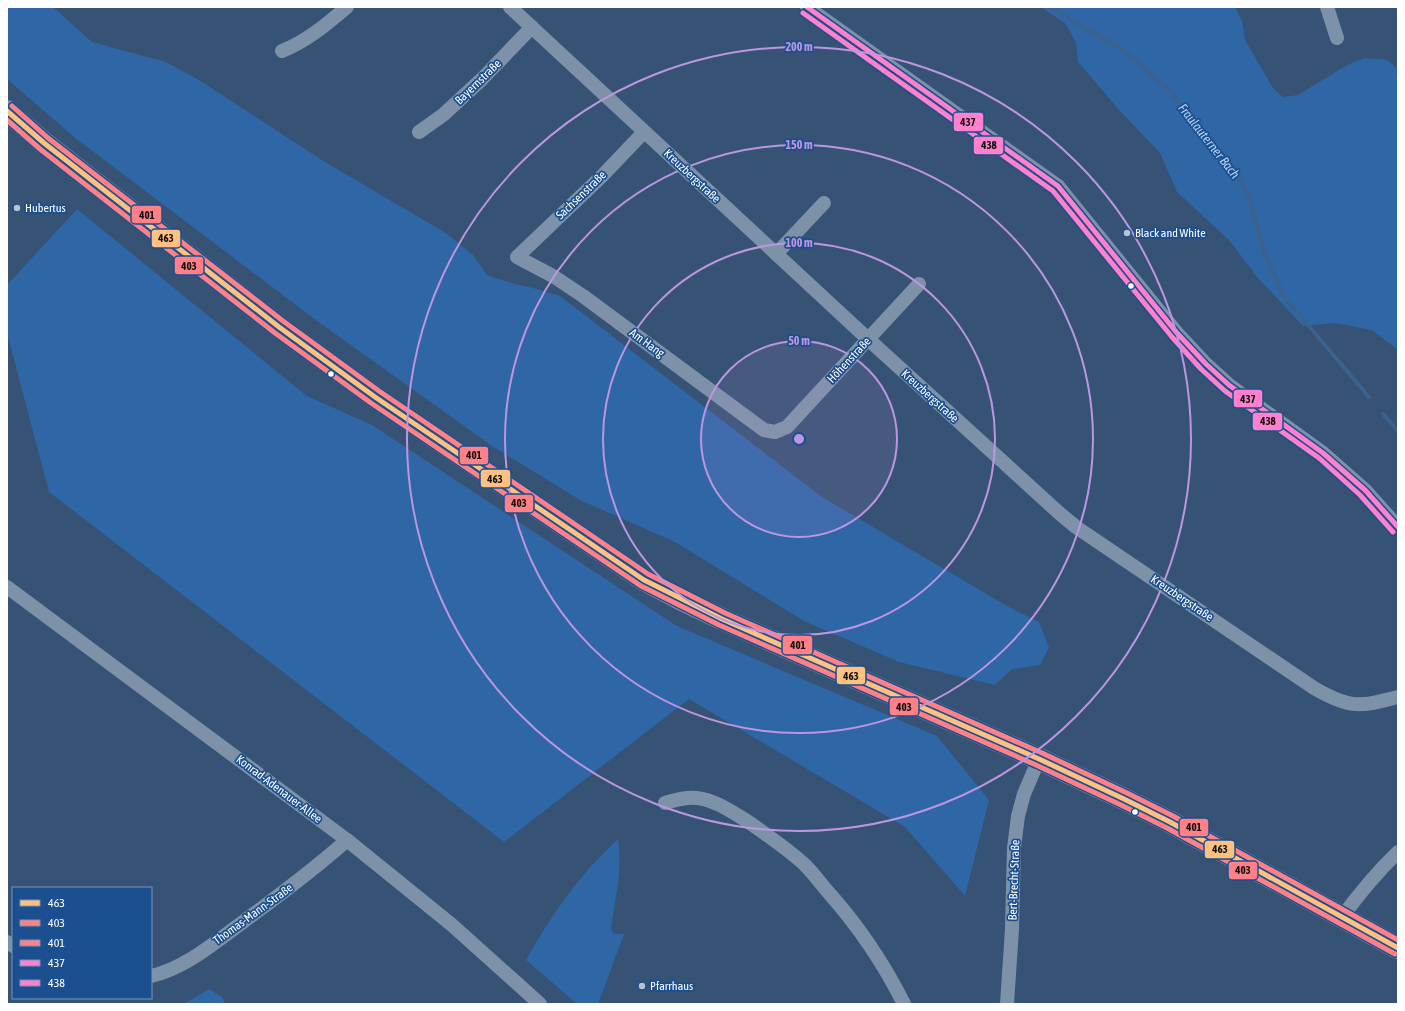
<svg xmlns="http://www.w3.org/2000/svg" width="1405" height="1011" font-family="'Asap Condensed',sans-serif">
  <rect width="100%" height="100%" fill="#365274"/>
  <g fill="#2f66a5">
    <path d="M7 7H53L92 42 166 62 199 80 325 162 446 233 473 255 487 275 511 283 537 289 560 296 822 497 1007 606 1039 622 1049 647 1040 665 1012 669 995 685 899 662 804 621 675 542 580 500 492 446 317 321 74 137 7 79Z"/>
    <path d="M1041 7H1235L1242 21 1245 40 1273 88 1283 97 1298 95 1347 65 1364 58 1387 60 1398 69V350L1372 330 1335 323 1303 326 1257 277 1229 240 1177 192 1160 153 1121 112 1078 62 1076 43 1066 24Z"/>
    <path d="M77 209 307 396 372 425 677 626 937 736 989 800 965 896 905 827 689 699 504 842 49 492 7 333V285Z"/>
    <path d="M618 839C623 869 615 899 611 929L614 934H624L598 1004H577L526 960C551 915 580 874 618 839Z"/>
    <path d="M209 989 222 997 225 1004H184Z"/>
  </g>
  <g fill="none" stroke-linecap="round" stroke-linejoin="round">
    <g stroke="#3b618d" stroke-width="4">
      <path d="M1050 7 1123 50 1171 92 1190 118 1234 168 1250 199 1264 252 1285 298 1369 397"/>
      <path d="M1383 414 1398 431"/>
    </g>
    <g stroke="#7d92a8" stroke-width="14">
      <path d="M510 7 868 339 1058 512 1076 527 1314 688C1350 709 1359 707 1398 697"/>
      <path d="M807 7 1058 186 1177 333 1206 364 1229 385 1323 453 1365 490 1398 527"/>
      <path d="M1327 7 1337 38"/>
      <path d="M282 51C307 41 327 24 347 7"/>
      <path d="M419 132 443 115 482 79 532 27"/>
      <path d="M644 132 602 176 517 257 553 276 583 296 764 430 775 432 787 427 919 284"/>
      <path d="M776 254 824 203"/>
      <path d="M7 587 347 840 452 925 540 1004"/>
      <path d="M665 803C676 800 685 797 697 798 715 800 732 812 747 821 767 835 788 849 805 865 814 874 821 884 829 893 860 928 883 962 904 1004"/>
      <path d="M1342 917C1359 894 1377 872 1398 852"/>
      <path d="M7 942 13 946"/>
      <path d="M151 976C186 968 215 942 243 922 278 896 314 870 347 840"/>
      <path d="M1007 1004 1012 929 1014 848 1018 816 1024 794 1039 759"/>
    </g>
    <path stroke="#7d8ea7" stroke-width="22" d="M7 111 44 143 279 327 375 397 644 580 682 600 722 619 1039 759 1124 799 1170 822 1398 948"/>
    <defs>
      <path id="bus-1" d="M7 111 44 143 279 327 375 397 644 580 722 619 1039 759 1124 799 1170 822 1398 948"/>
      <path id="bus-2" d="M7 120 40 149 275 333 371 403 641 586 719 625 1036 765 1121 805 1167 828 1395 954"/>
      <path id="bus-3" d="M12 106 48 138 283 321 379 391 648 574 725 613 1042 753 1127 793 1173 816 1398 940"/>
      <path id="bus-4" d="M807 7 1058 186 1177 333 1206 364 1229 385 1323 453 1365 490 1398 527"/>
      <path id="bus-5" d="M803 13 1053 191 1172 337 1201 369 1225 391 1319 458 1360 495 1393 532"/>
    </defs>
    <use href="#bus-1" stroke="#1b4f8f" stroke-width="8"/>
    <use href="#bus-2" stroke="#1b4f8f" stroke-width="8"/>
    <use href="#bus-3" stroke="#1b4f8f" stroke-width="8"/>
    <use href="#bus-4" stroke="#1b4f8f" stroke-width="8"/>
    <use href="#bus-5" stroke="#1b4f8f" stroke-width="8"/>
    <use href="#bus-1" stroke="#ffc180" stroke-width="5"/>
    <use href="#bus-2" stroke="#ff8086" stroke-width="5"/>
    <use href="#bus-3" stroke="#ff8086" stroke-width="5"/>
    <use href="#bus-4" stroke="#ff80cb" stroke-width="5"/>
    <use href="#bus-5" stroke="#ff80cb" stroke-width="5"/>
  </g>
  <circle cx="799" cy="439" r="98" fill="#bd96df" fill-opacity=".12"/>
  <g fill="none" stroke="#bd96df" stroke-width="2">
    <circle cx="799" cy="439" r="98"/>
    <circle cx="799" cy="439" r="196"/>
    <circle cx="799" cy="439" r="294"/>
    <circle cx="799" cy="439" r="392"/>
  </g>
  <g fill="#b9c2ce" stroke="#1b4f8f" stroke-width="1.5">
    <circle cx="17" cy="208" r="4"/>
    <circle cx="1127" cy="233" r="4"/>
    <circle cx="642" cy="986" r="4"/>
  </g>
  <g fill="#fff" stroke="#1b4f8f" stroke-width="1.5">
    <circle cx="1131" cy="286" r="3.5"/>
    <circle cx="331" cy="374" r="3.5"/>
    <circle cx="1135" cy="812" r="3.5"/>
  </g>
  <g text-anchor="middle" dominant-baseline="central" stroke-width="3.5" stroke-linejoin="round" paint-order="stroke">
    <g font-size="12" fill="#fff" stroke="#1b4f8f">
      <text transform="translate(478 82) rotate(-44)">Bayernstraße</text>
      <text transform="translate(692 176) rotate(43)">Kreuzbergstraße</text>
      <text transform="translate(581 195) rotate(-44)">Sachsenstraße</text>
      <text transform="translate(647 343) rotate(36)">Am Hang</text>
      <text transform="translate(849 360) rotate(-47)">Höhenstraße</text>
      <text transform="translate(930 396) rotate(42)">Kreuzbergstraße</text>
      <text transform="translate(1182 598) rotate(34)">Kreuzbergstraße</text>
      <text transform="translate(279 789) rotate(37)">Konrad-Adenauer-Allee</text>
      <text transform="translate(1014 880) rotate(-88)">Bert-Brecht-Straße</text>
      <text transform="translate(253 914) rotate(-36)">Thomas-Mann-Straße</text>
    </g>
    <g font-size="12" fill="#fff" stroke="#1b4f8f" text-anchor="start">
      <text x="25" y="208">Hubertus</text>
      <text x="1135" y="233">Black and White</text>
      <text x="650" y="986">Pfarrhaus</text>
    </g>
    <g font-size="13" font-style="italic" fill="#b5d3f5" stroke="#1b4f8f">
      <text transform="translate(1209 141) rotate(52)">Fraulauterner Bach</text>
    </g>
  </g>
  <circle cx="799" cy="439" r="6" fill="#bd96df" stroke="#1b4f8f" stroke-width="2"/>
  <g font-size="12" text-anchor="middle" font-weight="bold" fill="#bd96df" stroke="#1b4f8f" stroke-width="3.5" stroke-linejoin="round" paint-order="stroke">
    <text x="799" y="51">200 m</text>
    <text x="799" y="149">150 m</text>
    <text x="799" y="247">100 m</text>
    <text x="799" y="345">50 m</text>
  </g>
  <g stroke="#1b4f8f" stroke-width="1.5">
    <rect x="953" y="112" width="31" height="20" rx="4" fill="#ff80cb"/>
    <rect x="973" y="136" width="31" height="19" rx="4" fill="#ff80cb"/>
    <rect x="131" y="205" width="31" height="19" rx="4" fill="#ff8086"/>
    <rect x="151" y="229" width="30" height="19" rx="4" fill="#ffc180"/>
    <rect x="174" y="256" width="30" height="19" rx="4" fill="#ff8086"/>
    <rect x="1233" y="389" width="30" height="19" rx="4" fill="#ff80cb"/>
    <rect x="1252" y="412" width="31" height="19" rx="4" fill="#ff80cb"/>
    <rect x="459" y="446" width="30" height="19" rx="4" fill="#ff8086"/>
    <rect x="480" y="469" width="31" height="19" rx="4" fill="#ffc180"/>
    <rect x="504" y="494" width="30" height="19" rx="4" fill="#ff8086"/>
    <rect x="782" y="635" width="31" height="20" rx="4" fill="#ff8086"/>
    <rect x="836" y="666" width="30" height="19" rx="4" fill="#ffc180"/>
    <rect x="889" y="697" width="30" height="19" rx="4" fill="#ff8086"/>
    <rect x="1179" y="818" width="30" height="19" rx="4" fill="#ff8086"/>
    <rect x="1204" y="840" width="31" height="19" rx="4" fill="#ffc180"/>
    <rect x="1228" y="861" width="30" height="19" rx="4" fill="#ff8086"/>
  </g>
  <g font-size="11" text-anchor="middle" font-weight="bold" fill="#111">
    <text x="968" y="126">437</text>
    <text x="989" y="149">438</text>
    <text x="147" y="219">401</text>
    <text x="166" y="242">463</text>
    <text x="189" y="270">403</text>
    <text x="1248" y="403">437</text>
    <text x="1268" y="425">438</text>
    <text x="474" y="459">401</text>
    <text x="495" y="483">463</text>
    <text x="519" y="507">403</text>
    <text x="798" y="649">401</text>
    <text x="851" y="680">463</text>
    <text x="904" y="711">403</text>
    <text x="1194" y="831">401</text>
    <text x="1220" y="853">463</text>
    <text x="1243" y="874">403</text>
  </g>
  <rect width="1405" height="1011" fill="none" stroke="#ffffff" stroke-width="16"/>
  <rect x="12" y="887" width="140" height="112" fill="#1b4f8f" stroke="#7695bc"/>
  <rect x="20" y="900" width="20" height="6" fill="#ffc180" stroke="#7695bc"/>
  <text x="48" y="907" font-size="12" fill="#ffffff">463</text>
  <rect x="20" y="920" width="20" height="6" fill="#ff8086" stroke="#7695bc"/>
  <text x="48" y="927" font-size="12" fill="#ffffff">403</text>
  <rect x="20" y="940" width="20" height="6" fill="#ff8086" stroke="#7695bc"/>
  <text x="48" y="947" font-size="12" fill="#ffffff">401</text>
  <rect x="20" y="960" width="20" height="6" fill="#ff80cb" stroke="#7695bc"/>
  <text x="48" y="967" font-size="12" fill="#ffffff">437</text>
  <rect x="20" y="980" width="20" height="6" fill="#ff80cb" stroke="#7695bc"/>
  <text x="48" y="987" font-size="12" fill="#ffffff">438</text>
</svg>
